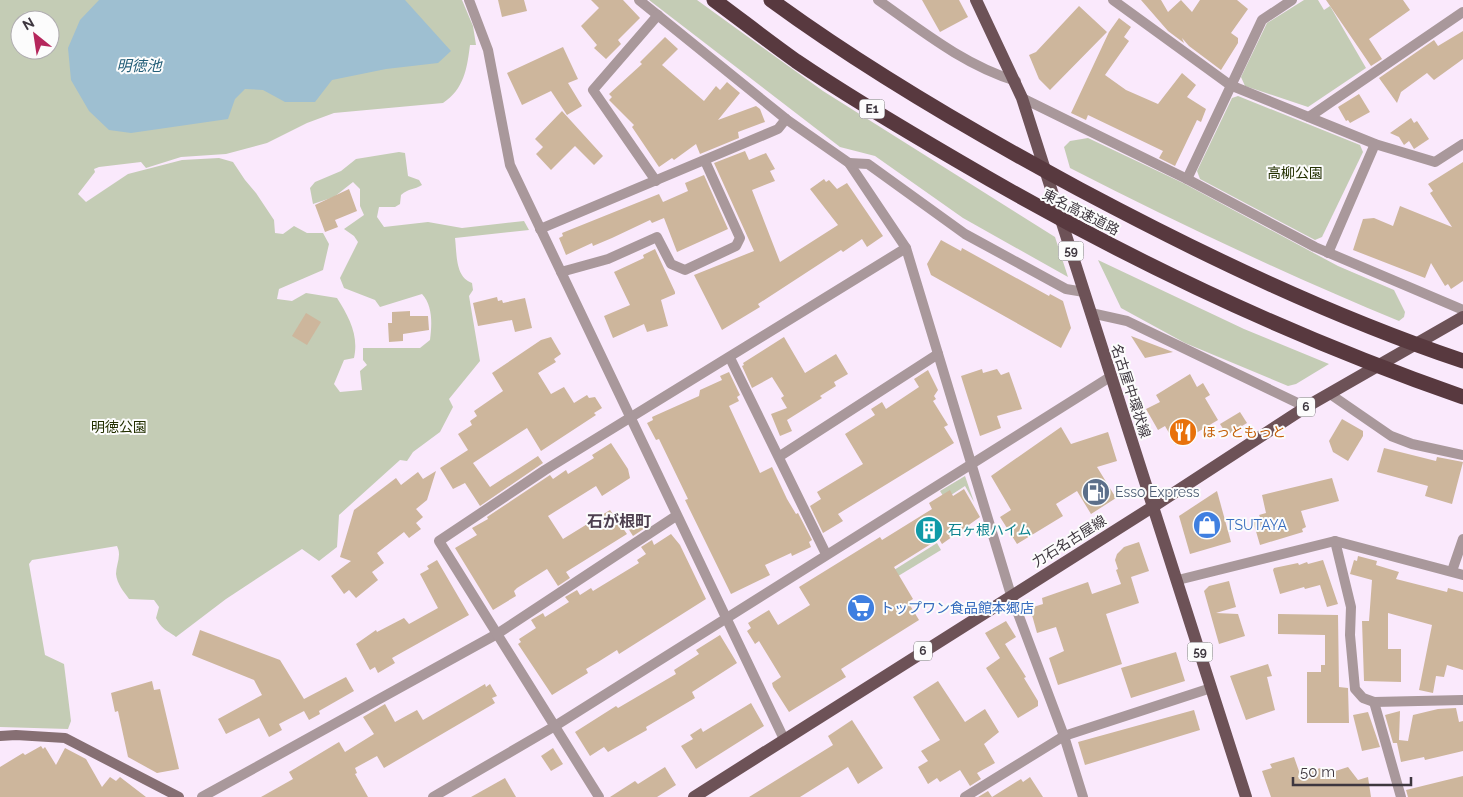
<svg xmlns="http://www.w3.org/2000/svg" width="1463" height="797" font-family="Raleway,'Noto Sans JP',sans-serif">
  <rect width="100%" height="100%" fill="#fae9fc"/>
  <g fill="#c4ccb5" fill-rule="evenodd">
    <path d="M0 0H462L473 26 476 45H470C467 69 464 89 443 103L334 113 307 123 267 143 226 154 181 157 146 168 141 162 99 167 94 169 95 172 78 194 86 202 128 174 182 160 219 158 233 162 245 180 256 193 274 220 275 233 283 234 294 226 307 233H323L329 244 323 270 279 289 277 299 292 301 306 293 337 298C349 317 359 335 354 358L344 360 334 384 340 392 362 390 360 371 367 365 363 360V348H420L430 340C432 324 433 306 422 294L380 307 375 300 344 288 340 278 358 242 354 236 344 229 364 215 360 206V189L353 182 334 197 313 204 310 188 315 182 341 171 356 159 399 152 405 153 408 176 419 180 422 185C414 190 409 188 401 195L400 204 395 207H379L377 217 384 227 428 222 462 228 524 221 529 230 455 238C457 254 455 277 472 283L473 290 469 296 480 361 449 399 453 407 440 432 413 452 407 461 400 460 339 515 337 547 319 561 302 549 226 599 176 637C166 629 163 631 156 618L159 607 154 600 129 599C124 592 117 584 116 574 116 564 122 556 117 546L32 560 29 564 45 655 64 664 71 721 68 729 0 727ZM20 20H50V50H20Z"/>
    <path d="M649 0H697L823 91 1055 237 1068 277 963 218 875 156 840 147Z"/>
    <path d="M1304 0H1318L1324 10 1330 6 1366 68 1308 107 1245 86 1241 77 1267 23Z"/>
    <path d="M1238 96 1360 145 1363 152 1322 237 1315 240 1200 179 1197 171 1232 98Z"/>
    <path d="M1088 138 1183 183 1338 266 1394 290 1405 312 1404 317 1399 321C1287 275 1178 223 1070 168L1064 147 1070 141Z"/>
    <path d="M1098 260 1244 329 1329 364 1296 384 1288 386 1185 343 1121 308Z"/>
    <path d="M965 476 974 502 965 486 945 499 940 491Z"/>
    <path d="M937 543 941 550 890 581 886 575Z"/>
  </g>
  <path fill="#9ebfd1" d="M99 0H405L451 51 438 63 386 69 332 80 315 102H285L263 90 245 89 235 99 228 119 131 133 109 130 89 111 71 80 68 48 80 20Z"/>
  <g fill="#cdb69c">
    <path d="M498 0H524L527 11 502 17Z"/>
    <path d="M591 0H623L640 18 618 40 621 44 606 59 594 48 597 45 581 26 599 8Z"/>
    <path d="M922 0H959L968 17 940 32Z"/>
    <path d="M1141 0H1161L1168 12 1181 0 1192 12 1200 0H1237L1248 9 1231 33 1238 38V43L1221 70 1189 46 1182 38 1184 43 1168 31Z"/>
    <path d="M1326 0H1403L1410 10 1369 39 1382 59 1371 66Z"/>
    <path d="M1079 6 1107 32 1050 90 1039 79 1029 55 1036 52Z"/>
    <path d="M1119 18 1131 27 1124 37 1129 41 1105 75 1126 90 1158 104 1182 73 1196 85 1187 97 1206 109 1201 122 1197 120 1175 166 1159 158 1163 151 1088 115 1086 120 1071 113 1109 32Z"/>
    <path d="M1463 31V59L1434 80 1427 73 1401 92 1397 103 1379 78 1434 40 1438 46Z"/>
    <path d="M665 37 678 49 662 65 704 101 716 86 720 90 727 82 740 93 718 120 756 106 760 109 765 122 738 132 739 138 700 154 696 144 674 160 672 158 659 167 632 127 634 125 609 100 612 97 609 94 642 64 640 62Z"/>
    <path d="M563 47 578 79 568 83 582 106 567 115 551 91 522 105 507 73Z"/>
    <path d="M1359 94 1370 112 1350 123 1348 120 1346 121 1338 107Z"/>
    <path d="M562 111 603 156 594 165 575 146 551 170 536 154 543 147 535 139Z"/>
    <path d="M1411 118 1414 123 1417 121 1429 139 1414 149 1409 141 1404 145 1399 137 1390 133Z"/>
    <path d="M745 151 749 160 766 153 775 169 770 171 775 181 752 190 780 262 838 225 810 189 824 179 826 182 829 180 837 189 847 183 883 236 867 247 862 239 843 252 841 250 758 304 760 307 722 330 694 275 754 251 714 163Z"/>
    <path d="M1463 162V281L1451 289 1448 284 1445 286 1431 263 1425 278 1353 250 1363 219 1374 218 1393 226 1400 206 1452 227 1430 193 1433 191 1428 184Z"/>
    <path d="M704 175 728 229 677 252 664 218 652 223 650 220 612 238 593 246 592 243 566 255 559 238 563 236 562 233 659 194 663 202 688 191 685 183Z"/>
    <path d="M349 189 357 211 335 220 338 227 325 232 315 205Z"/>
    <path d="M941 240 961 251 962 248 1049 296 1050 294 1063 301 1071 328 1061 348 931 275 927 264Z"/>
    <path d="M655 249 675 292V294L661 300 668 326 647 332 644 324 613 338 604 316 630 305 614 272 644 258 643 255Z"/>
    <path d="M497 297 498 301 502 300 503 303 525 298 532 328 515 332 512 320 478 326 473 303Z"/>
    <path d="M410 311V316H428L429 330 403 334V341L389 342 388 323H392V312Z"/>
    <path d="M306 313 321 322 307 345 292 336Z"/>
    <path d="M1131 336 1173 352 1145 358Z"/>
    <path d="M551 337 561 354 554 359 556 362 538 373 551 394 564 387 574 403 587 395 589 398 595 397 602 408 594 413 596 415 541 451 527 428 473 463 490 487 538 456 543 463 480 506 465 483 453 489 440 468 468 450 458 434 472 425 470 421 477 416 474 411 503 391 492 373 541 340Z"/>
    <path d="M784 337 805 373 836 354 848 374 834 382 836 386 820 396 822 398 787 420 792 431 780 436 771 414 787 408 781 398 784 396 772 377 752 388 742 366 744 365 743 363Z"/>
    <path d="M982 369 983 373 997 369 1001 375 1009 372 1022 409 997 416 1001 428 980 436 961 376Z"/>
    <path d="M928 370 938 390 934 396 936 399 933 401 948 425 944 427 954 443 838 514 843 521 823 533 810 506 821 499 817 492 863 464 845 434 875 415 871 409 882 402 886 409 919 387 914 379Z"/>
    <path d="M729 372 740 395 737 397 739 401 729 406 760 473 772 467 787 499 796 514 798 513 812 540 809 542 811 547 792 556 791 553 765 565 770 575 731 594 685 500 688 499 659 439 656 440 647 423 653 420 652 417 699 396 700 390 722 380 720 376Z"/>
    <path d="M1190 374 1197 387 1203 383 1210 395 1205 398 1218 420 1176 445 1165 426 1158 430 1146 409 1160 402 1156 395Z"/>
    <path d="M1240 412 1247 423 1227 435 1220 424Z"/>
    <path d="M1342 419 1363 431V436L1348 461 1333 452 1329 441Z"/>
    <path d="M1061 427 1071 444 1108 432 1117 461 1097 467 1116 498 1091 514 1077 491 1056 504 1063 516 1017 544 1000 517 1011 510 991 476Z"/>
    <path d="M611 443 628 469 630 478 602 496 596 486 548 516 563 539 610 510 627 534 566 572 570 578 558 586 547 569 517 588 514 591 516 596 493 610 455 548 477 535 472 528 488 519 487 517 550 475 553 479 566 470 568 474 594 458 592 455Z"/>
    <path d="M1384 448 1436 461 1437 457 1463 462 1452 504 1425 496 1428 486 1377 472Z"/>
    <path d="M436 471 427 500 416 509 423 517 416 523 421 529 409 538 404 532 377 553 384 563 372 572 378 580 356 598 349 590 344 594 331 576 351 561 340 557 354 510 396 478 401 485 418 472 423 479Z"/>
    <path d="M1332 478 1339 501 1301 511 1306 527 1302 529 1303 532 1260 545 1253 521 1261 519 1259 515 1266 513 1262 495Z"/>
    <path d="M964 489 980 517 942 544 939 539 894 567 913 599 908 602 919 620 841 669 846 677 789 712 773 687 772 683 781 677 759 641 755 644 747 631 751 628 748 623 769 610 778 625 810 605 799 587 880 537 882 540 932 509 929 503 950 490 953 496Z"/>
    <path d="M1217 491 1231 542 1190 554 1179 516Z"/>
    <path d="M639 518 645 528 633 536 626 525Z"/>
    <path d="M671 534 680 545 706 599 619 654 617 650 598 662 586 669 588 673 552 695 518 644 521 642 519 639 536 628 531 620 543 613 545 617 569 602 565 597 577 590 580 595 591 588 593 591 639 563 637 560 646 554 641 547 652 540 654 545Z"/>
    <path d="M1139 542 1149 571 1131 577 1139 603 1106 614 1122 664 1058 685 1049 658 1064 651 1056 627 1037 633 1030 608 1043 604 1042 598 1088 582 1092 594 1121 584 1116 570 1118 569 1115 560 1117 554 1124 547Z"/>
    <path d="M1358 556 1377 561 1376 565 1399 572 1396 579 1447 592 1448 588 1463 592V670L1447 665 1444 677 1436 676 1433 693 1419 690 1432 625 1388 613V649H1401V682L1364 681 1362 621H1369L1372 580 1350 574 1354 560 1357 561Z"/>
    <path d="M437 560 469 615 392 658 395 663 378 673 375 667 370 670 356 644 376 630 377 632 404 618 409 624 438 608 420 574 429 569 427 566Z"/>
    <path d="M1323 560 1338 604 1327 607 1320 585 1305 589 1304 587 1280 594 1273 570 1274 568 1298 563 1299 565 1307 562 1308 564Z"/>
    <path d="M1229 581 1236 607 1216 613 1238 614 1245 636 1219 644 1204 591 1209 586Z"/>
    <path d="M1278 614 1338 615 1339 687 1348 688 1349 723H1307V672H1321V665H1325V635L1278 634Z"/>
    <path d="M1006 621 1016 637 1005 644 1026 677 1024 678 1038 701V706L1018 718 986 668 1000 658 985 633Z"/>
    <path d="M200 630 280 660 304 699 346 677 354 691 319 711 320 714 309 720 304 711 279 724 282 730 269 737 259 718 226 734 218 719 262 695 254 680 192 655Z"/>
    <path d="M720 635 737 663 692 692 695 698 646 727 647 730 608 752 604 747 590 756 575 732 616 706 618 708 676 674 674 670 699 654 696 650Z"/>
    <path d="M1176 652 1185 681 1131 698 1121 668Z"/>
    <path d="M1268 664 1272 676 1267 677 1275 710 1246 720 1230 676Z"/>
    <path d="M152 681 154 690 160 689 179 769 157 773 128 757 118 711 115 712 111 693Z"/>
    <path d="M938 681 965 722 985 709 999 732 984 744 995 763 977 773 981 779 970 786 960 770 940 782 937 778 928 784 918 767 928 761 921 751 940 740 913 697Z"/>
    <path d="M485 684 486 687 490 684 497 696 492 698 495 703 384 768 377 756 355 768 357 773 355 774 368 797H261L293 779 289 772 339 742 345 752 374 734 363 717 385 704 395 722 417 710 423 720Z"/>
    <path d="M751 703 764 726 696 769 681 746 693 739 690 735 701 728 703 732Z"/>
    <path d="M1456 708 1459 722 1463 721V751L1425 760 1424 757 1401 762 1397 743H1393L1385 715 1400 711 1399 740 1408 741 1413 715 1438 709Z"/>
    <path d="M1194 710 1200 730 1085 765 1078 742Z"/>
    <path d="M1368 712 1380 747 1362 751 1353 715Z"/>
    <path d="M852 720 883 768 858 784 848 767 800 797H749L833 745 828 736Z"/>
    <path d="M41 746 43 749 45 747 56 765 65 748 86 759 102 787 110 777 116 781 120 777 146 797H0V767L23 753 25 755Z"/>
    <path d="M553 748 563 764 551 771 541 756Z"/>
    <path d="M1294 757 1300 774 1324 767 1326 774 1348 767 1358 780 1368 777 1371 797H1271L1262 771 1272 768 1270 764Z"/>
    <path d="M665 767 676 785 657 797H610L635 781 638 784Z"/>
    <path d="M1463 776V797H1408L1406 790Z"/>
    <path d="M1030 777 1043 797H978L988 791 992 797 1021 779 1023 782Z"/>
    <path d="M505 778 516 797H471Z"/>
  </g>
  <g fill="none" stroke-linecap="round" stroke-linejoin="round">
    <g stroke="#a9989b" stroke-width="10">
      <path d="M469 0 488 50 510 165 784 739"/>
      <path d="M639 0 786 119 849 163 906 248 1011 595 1064 736 1083 797"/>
      <path d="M878 0C922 31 964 65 1016 81"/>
      <path d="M1113 0 1230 85 1375 144 1435 162 1463 144"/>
      <path d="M1022 98 1187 179 1315 247 1463 310"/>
      <path d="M1309 117 1463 12"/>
      <path d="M849 163 868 164 965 234 1066 289 1084 292"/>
      <path d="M1187 179 1262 20 1292 0"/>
      <path d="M656 181 593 90 658 15"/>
      <path d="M540 229 778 129 786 119"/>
      <path d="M1328 253 1375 144"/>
      <path d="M561 272 608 259 657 237 671 264 685 270 736 246 740 238 705 161"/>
      <path d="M1091 313 1127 321 1306 407"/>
      <path d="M730 358 826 554"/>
      <path d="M1330 394 1391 436 1412 444 1463 455"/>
      <path d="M780 456 938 354"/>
      <path d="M1335 541 1351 607 1350 635 1355 689 1363 698 1374 702 1463 700"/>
      <path d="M1452 571 1463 539"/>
      <path d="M1178 580 1335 541 1463 575"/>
      <path d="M1374 702 1401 797"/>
      <path d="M202 797 497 634 676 516"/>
      <path d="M433 797 555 726 1110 377"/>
      <path d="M599 797 439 541 545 470 906 248"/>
      <path d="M965 797 1064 736 1211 688"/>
    </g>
    <path stroke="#866f73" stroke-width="10" d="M0 736 16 735 65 738 179 797"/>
    <g stroke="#6d5257" stroke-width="12">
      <path d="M976 0 1022 98 1246 797"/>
      <path d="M694 797 1154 506 1306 407 1463 317"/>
    </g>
    <g stroke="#58393f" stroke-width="15">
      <path d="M714 0C741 20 768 41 796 61 849 97 905 130 960 162 1120 256 1288 336 1463 397"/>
      <path d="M771 0C868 71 973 132 1079 189 1203 255 1330 316 1463 361"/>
    </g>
  </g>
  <defs>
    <symbol id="restaurant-disc" viewBox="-11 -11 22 22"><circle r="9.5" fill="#e8710a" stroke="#fcfcfc"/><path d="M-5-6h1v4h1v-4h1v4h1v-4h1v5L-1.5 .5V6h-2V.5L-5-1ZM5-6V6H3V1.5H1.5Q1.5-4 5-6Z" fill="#fff"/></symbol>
    <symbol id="fuel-disc" viewBox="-11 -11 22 22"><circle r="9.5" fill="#5c6f8a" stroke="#fcfcfc"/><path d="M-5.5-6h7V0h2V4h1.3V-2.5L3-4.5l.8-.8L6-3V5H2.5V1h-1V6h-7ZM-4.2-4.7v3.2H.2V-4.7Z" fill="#fff"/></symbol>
    <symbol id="shop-disc" viewBox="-11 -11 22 22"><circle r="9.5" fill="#3f7fe0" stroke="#fcfcfc"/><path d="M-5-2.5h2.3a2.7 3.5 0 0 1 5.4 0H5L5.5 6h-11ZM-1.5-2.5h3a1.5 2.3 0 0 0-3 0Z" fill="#fff"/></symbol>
    <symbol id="building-disc" viewBox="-11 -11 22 22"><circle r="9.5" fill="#0f9aa8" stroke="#fcfcfc"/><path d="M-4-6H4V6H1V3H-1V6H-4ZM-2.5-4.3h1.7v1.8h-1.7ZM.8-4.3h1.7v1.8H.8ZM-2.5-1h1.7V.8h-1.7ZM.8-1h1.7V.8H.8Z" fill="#fff"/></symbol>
    <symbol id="supermarket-disc" viewBox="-11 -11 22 22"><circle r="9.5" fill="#3f7fe0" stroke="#fcfcfc"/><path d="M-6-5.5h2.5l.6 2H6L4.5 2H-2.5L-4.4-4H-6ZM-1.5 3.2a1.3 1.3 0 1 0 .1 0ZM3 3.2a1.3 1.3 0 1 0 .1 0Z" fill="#fff"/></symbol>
  </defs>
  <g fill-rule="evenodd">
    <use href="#restaurant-disc" x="1167" y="416" width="32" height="32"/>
    <use href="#fuel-disc" x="1080" y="476" width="32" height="32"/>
    <use href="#shop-disc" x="1191" y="509" width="32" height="32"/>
    <use href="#building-disc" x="913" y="514" width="32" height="32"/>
    <use href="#supermarket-disc" x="845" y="592" width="32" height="32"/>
  </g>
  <g text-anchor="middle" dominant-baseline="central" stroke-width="4" stroke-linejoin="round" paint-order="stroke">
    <g fill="#fcfcfc" stroke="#777278" stroke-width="1">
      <rect x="859.5" y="99.5" width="25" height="19" rx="4"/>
      <rect x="1058.5" y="241.5" width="25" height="19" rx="4"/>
      <rect x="1297" y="397.5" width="18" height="19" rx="4"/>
      <rect x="914" y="641.5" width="18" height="19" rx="4"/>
      <rect x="1187.5" y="642.5" width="25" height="19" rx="4"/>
    </g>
    <g font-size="12" font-weight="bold" fill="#3e373f">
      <text x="872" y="109">E1</text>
      <text x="1071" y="251">59</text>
      <text x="1306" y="407">6</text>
      <text x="923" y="651">6</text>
      <text x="1200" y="652">59</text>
    </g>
    <g font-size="14" fill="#233000" stroke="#fcfcfc">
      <text x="1295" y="173">高柳公園</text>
      <text x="119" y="427">明徳公園</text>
    </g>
    <g font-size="14" fill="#3e373f" stroke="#fcfcfc">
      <text transform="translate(1081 212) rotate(27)">東名高速道路</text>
      <text transform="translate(1131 391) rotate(72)">名古屋中環状線</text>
      <text transform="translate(1069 541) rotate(-32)">力石名古屋線</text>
    </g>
    <g font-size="14" fill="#c56008" stroke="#fcfcfc" text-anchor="start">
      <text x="1202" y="432">ほっともっと</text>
    </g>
    <g font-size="14" fill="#4e5e75" stroke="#fcfcfc" text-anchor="start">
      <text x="1115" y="492">Esso Express</text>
    </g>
    <g font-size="14" fill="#366cbe" stroke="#fcfcfc" text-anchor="start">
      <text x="1226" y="525">TSUTAYA</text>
      <text x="880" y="608">トップワン食品館本郷店</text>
    </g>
    <g font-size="14" fill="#0d838f" stroke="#fcfcfc" text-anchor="start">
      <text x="948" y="530">石ヶ根ハイム</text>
    </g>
    <g font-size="15" font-style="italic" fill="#235e78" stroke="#fcfcfc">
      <text x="139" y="66">明徳池</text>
    </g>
    <g font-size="16" font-weight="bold" fill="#4d3f4f" stroke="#fcfcfc">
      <text x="619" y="521">石が根町</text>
    </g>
  </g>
  <g transform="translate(35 35) rotate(330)"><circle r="24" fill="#fcfcfc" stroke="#b0adb0"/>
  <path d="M0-4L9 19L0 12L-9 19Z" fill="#b5275c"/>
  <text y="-8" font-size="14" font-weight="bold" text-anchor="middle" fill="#3e373f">N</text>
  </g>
  <path d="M1293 777v8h118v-8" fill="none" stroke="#3e373f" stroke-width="2.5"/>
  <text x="1300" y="777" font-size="15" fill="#3e373f" stroke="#fcfcfc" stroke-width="4" paint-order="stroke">50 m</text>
</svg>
